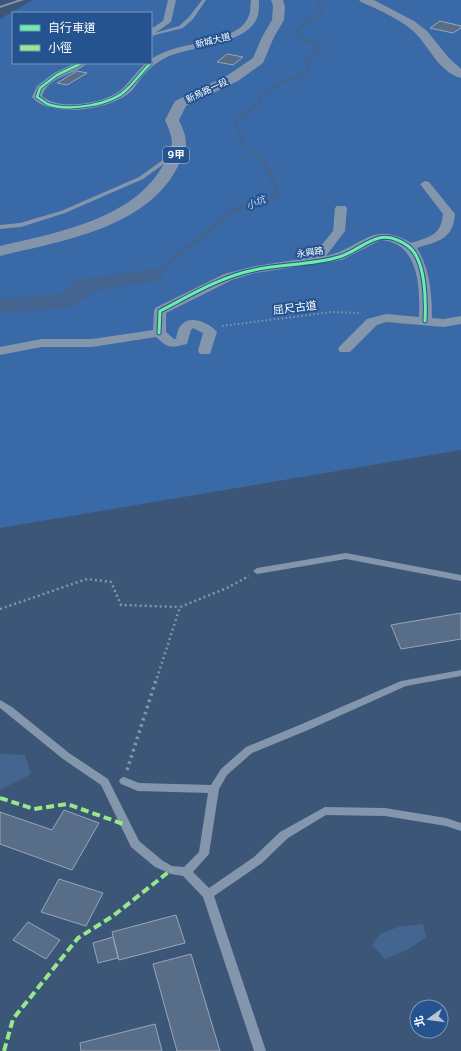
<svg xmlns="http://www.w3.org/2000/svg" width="461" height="1051" font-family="'Varela Round','Noto Sans TC',sans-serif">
  <rect width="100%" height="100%" fill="#3c5678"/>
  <path fill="#3969a6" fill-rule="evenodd" d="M33 0H461V450L0 528V19ZM13 13H151V63H13Z"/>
  <g fill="#44658f">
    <path d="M0 754 25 755 31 774 0 790Z"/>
    <path d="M423 924 426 937 407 950 385 959 372 945 380 934 398 927Z"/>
  </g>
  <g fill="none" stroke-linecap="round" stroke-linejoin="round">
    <path stroke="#44658f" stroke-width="3" d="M268 170 266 164 245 146 235 122 260 102 263 93 287 80 307 73 310 55 323 46 298 37V29L323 11 316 0"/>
    <path stroke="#44658f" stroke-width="4" d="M152 276 233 211 262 203 278 193 268 169"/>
    <path fill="#44658f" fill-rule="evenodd" d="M152 269 160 271 164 276 160 281 94 291 75 306 66 308 0 313V299L60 294 78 280Z"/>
  </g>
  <g fill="#586d87" stroke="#98a7b9">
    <path d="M440 21 461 26V28L453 33 430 28Z"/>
    <path d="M227 54 243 57 233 65 217 62Z"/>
    <path d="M77 71 87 73 67 85 57 83Z"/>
    <path d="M461 613V639L401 649 391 625Z"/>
    <path d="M64 810 99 823 72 870 0 844V812L52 830Z"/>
    <path d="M59 879 103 893 86 926 41 912Z"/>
    <path d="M176 915 185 943 119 960 112 932Z"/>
    <path d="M28 922 60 940 46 959 13 940Z"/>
    <path d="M113 937 118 958 98 963 93 943Z"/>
    <path d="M191 954 220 1051H177L153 964Z"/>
    <path d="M155 1024 162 1051H81L80 1043Z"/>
  </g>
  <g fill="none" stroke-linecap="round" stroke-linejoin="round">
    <path stroke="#8496ab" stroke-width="2" stroke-dasharray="1.5 2.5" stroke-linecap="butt" d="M222 326 332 312 360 313"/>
    <g stroke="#8496ab" stroke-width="2.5" stroke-dasharray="2 3" stroke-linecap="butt">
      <path d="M0 609 87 579 111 582 121 605 180 607"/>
      <path d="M157 678 180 607 227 588 249 576"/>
    </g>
    <path stroke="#8496ab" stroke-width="3.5" stroke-dasharray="2.5 4" stroke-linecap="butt" d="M127 770 157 677"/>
    <g fill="#8496ab" fill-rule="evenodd">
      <path d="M18 0H24L0 8V6Z"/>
      <path d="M202 0H206L193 19 183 28 151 36V34L179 26 189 17Z"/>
      <path d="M174 152 179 153 143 179 65 213 21 227 0 229V225L20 223 61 211 139 177Z"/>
      <path d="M346 553 461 575V581L346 559 257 574 253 571 257 568Z"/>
      <path d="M461 670V676L406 686 308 730 252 753 227 775 219 789 209 854 193 872 209 888 254 857 280 832 325 807 385 808 446 818 461 823V831L446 826 385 816 326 815 288 838 262 863 214 896 266 1051H254L203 897 183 876 171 874 155 867 131 847 101 785 63 759 0 708V700L12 707 69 753 108 779 139 841 163 861 172 866 184 867 199 852 208 793 138 791 121 784 119 781 121 778 124 777 139 783 211 785 221 769 246 747 302 724 401 681Z"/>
    </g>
    <g fill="#8496ab" fill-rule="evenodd">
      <path d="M168 0H176L171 22 151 36V29L163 21Z"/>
      <path d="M251 0H259C259 5 259 11 258 15 250 45 190 46 167 57 155 63 146 71 139 81 136 85 133 90 129 93 110 110 50 119 32 97L37 86 54 73 75 63H87C75 76 49 75 42 96 45 98 49 101 53 102 71 108 109 102 123 88 131 80 137 71 146 63H151V59C159 54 167 51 176 48 196 43 243 38 249 15 251 11 250 5 251 0Z"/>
      <path d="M425 181 429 182 455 214C453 240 438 241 417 248 430 269 432 294 432 318L444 319 461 316V324L444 327 386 322 377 325 350 352H340L338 349 340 346 367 319 386 314 419 317C420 287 419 243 381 240L342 260 255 273 232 280 166 313V332L174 339H176C177 333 178 328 182 324 191 315 210 323 217 332L210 354H200L198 351 203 333 193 328 191 330 187 344C170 348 169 349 156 337L92 347H42L0 355V347L42 339H92L153 330 154 311 155 308 224 274 255 266 302 259 304 256 317 251 333 231 335 208 337 206H345L347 208 345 231 326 256C361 249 372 219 411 243 429 237 441 236 443 214L420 184Z"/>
    </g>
    <g fill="#8394ab" fill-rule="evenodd">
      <path d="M271 0H283L285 6 284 20 274 37 263 63 238 81 186 106 179 120C182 127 186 135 186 143 186 151 181 159 178 166 148 228 61 241 0 256V246C55 233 136 219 164 163 167 158 171 150 172 143 172 136 168 127 165 120L175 101 228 75 253 58 262 37 272 20 273 6Z"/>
      <path d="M359 0H374L414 21 427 31 449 58 461 69V78C438 72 429 45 413 31 398 18 379 10 361 2Z"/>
    </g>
    <g stroke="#98e88a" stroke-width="4" stroke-dasharray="8 4" stroke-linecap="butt">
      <path d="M0 798 34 809 67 804 126 825"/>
      <path d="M4 1051 13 1019 78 938 113 916 171 870"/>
    </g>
    <defs>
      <path id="cycleway-far1" d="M82 63 57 75 40 88 37 97C41 99 46 104 50 105 70 111 111 105 126 90 135 82 142 71 151 63"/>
      <path id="cycleway" d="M159 333 160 311C191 295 220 277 254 270 282 264 311 265 339 257 365 249 378 224 408 246 426 259 426 301 425 321"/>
    </defs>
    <use href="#cycleway-far1" stroke="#245390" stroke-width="4"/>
    <use href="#cycleway" stroke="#245390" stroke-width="5"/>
    <use href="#cycleway-far1" stroke="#6deda7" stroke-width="2.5"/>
    <use href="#cycleway" stroke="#6deda7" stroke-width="3"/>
  </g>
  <g text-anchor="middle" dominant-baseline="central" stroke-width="4" stroke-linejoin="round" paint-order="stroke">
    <g font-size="9" fill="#fff" stroke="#245390">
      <text transform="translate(213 41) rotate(-14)">新城大道</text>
      <text transform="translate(207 91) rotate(-25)">新烏路一段</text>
      <text transform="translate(310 253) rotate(-8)">永興路</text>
    </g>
    <rect fill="#245390" stroke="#bdcbde" stroke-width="1" x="163" y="147" width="26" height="16" rx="3"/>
    <g font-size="10" font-weight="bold" fill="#fff">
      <text x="176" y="155">9甲</text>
    </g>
    <g font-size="10" font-style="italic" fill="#c1d7f3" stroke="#245390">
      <text transform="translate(256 203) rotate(-21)">小坑</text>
    </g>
    <g font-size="11" fill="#fff" stroke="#245390">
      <text transform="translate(295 308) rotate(-7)">屈尺古道</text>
    </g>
  </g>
  <rect x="12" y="12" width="140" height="52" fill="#245390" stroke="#7c98bc"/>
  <rect x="20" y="25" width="20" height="6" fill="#6deda7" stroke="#7c98bc"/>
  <text x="48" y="32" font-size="12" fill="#ffffff">自行車道</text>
  <rect x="20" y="45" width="20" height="6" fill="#98e88a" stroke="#7c98bc"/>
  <text x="48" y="52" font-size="12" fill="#ffffff">小徑</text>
  <g transform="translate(429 1019) rotate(256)"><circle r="19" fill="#245390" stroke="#7c98bc"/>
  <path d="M0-3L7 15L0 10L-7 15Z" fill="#bbc4d0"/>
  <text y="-6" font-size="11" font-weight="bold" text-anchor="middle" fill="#ffffff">北</text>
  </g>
</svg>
